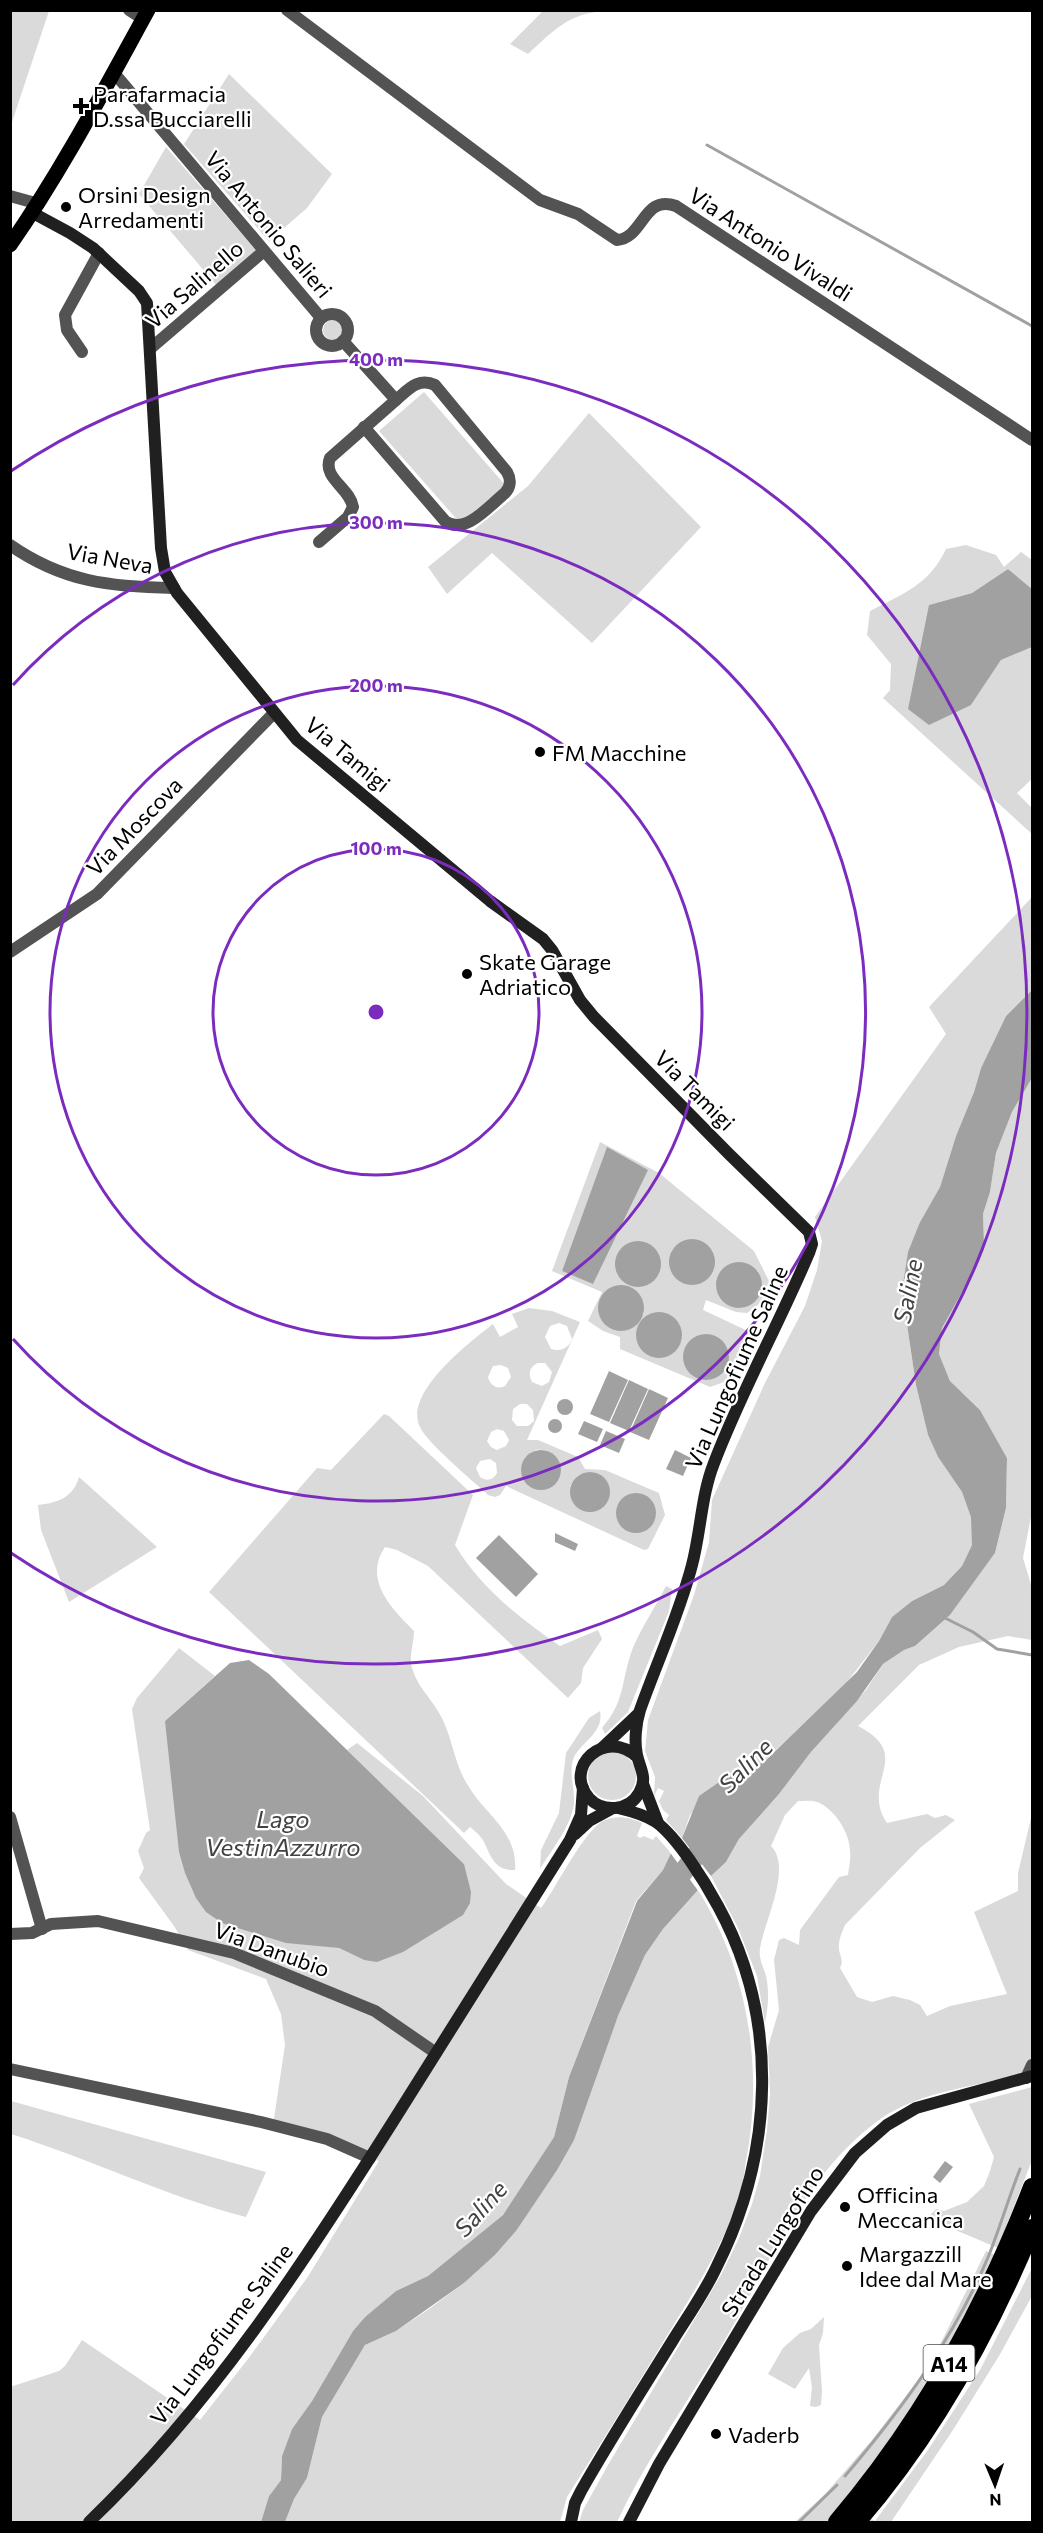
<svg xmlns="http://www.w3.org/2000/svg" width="1043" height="2533" font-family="Commissioner,sans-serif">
  <rect width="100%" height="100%" fill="#fff"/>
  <g fill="#dadada" fill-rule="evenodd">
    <path d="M11 10 49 11 12 122 10 121Z"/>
    <path d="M544 10H604V11C568 14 554 30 528 54L510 44Z"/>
    <path d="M229 74 332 174 307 208 269 241 184 144Z"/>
    <path d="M166 147 257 251 217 286 139 194Z"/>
    <circle cx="333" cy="330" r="10"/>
    <path d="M424 392 506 486 461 524 379 431Z"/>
    <path d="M589 413 701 527 592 643 492 553 447 594 428 567 528 486Z"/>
    <path d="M966 545 996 555 1004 567 1021 552 1032 560V589L1008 569 972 593 929 605 971 705 1001 660 1032 647V644V779L1017 793 1032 808V834L883 698 890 690 891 664 867 635 870 611C904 593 929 585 946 549Z"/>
    <path d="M1032 897V990L1006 1016 981 1068 974 1092 956 1136 940 1187 920 1222 902 1291 916 1385 928 1435 938 1457 962 1492 972 1517V1545L962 1566 944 1585 912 1601 892 1617 879 1641 843 1687 763 1762 728 1776 690 1815 682 1838 666 1820 669 1815 663 1810 659 1801 664 1791 658 1788 654 1796 655 1777 645 1751 648 1720 694 1595 709 1542 712 1500 765 1383 805 1306 817 1270 822 1241 815 1217 946 1034 929 1007Z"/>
    <path d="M1032 1078V1512L1023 1558 1032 1588V1640L1008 1636 959 1647 919 1665 858 1726C916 1756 859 1781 887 1823L927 1814 935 1818 946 1815 955 1820 920 1848 845 1925C842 1932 838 1941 839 1949 840 1957 844 1960 840 1968L857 1997 872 2002 893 1996 910 2000 920 2005 927 2016 950 2006 1007 1994 974 1912 1018 1891V1873L1032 1814V2067L1016 2075C969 2088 915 2092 875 2123 801 2179 766 2272 719 2350 684 2407 645 2462 617 2522H579L583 2510 608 2465 721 2275 739 2238 752 2204 760 2176 767 2130 770 2094 768 2047 779 2010 774 1960 779 1940 784 1938 799 1945 800 1930 839 1877 848 1875C849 1867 851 1859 850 1851 850 1833 834 1808 817 1802 811 1800 804 1801 798 1801L785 1815 771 1846C793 1868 763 1924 760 1949 758 1960 766 1971 767 1981 769 1995 768 2009 765 2023L757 1976 738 1928 711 1876 726 1862 739 1839 779 1794 811 1752 866 1690 883 1664 904 1650 915 1646 950 1615 995 1553 1006 1508 1007 1458 980 1410 950 1381 939 1354 942 1328 984 1243 983 1214 990 1192 996 1153 1012 1112Z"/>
    <path d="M600 1142 659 1173 754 1251 769 1281 763 1301 747 1313 736 1312 706 1300 703 1310 750 1332 742 1344 730 1380 710 1387 620 1349V1337L603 1331 588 1321 602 1292 552 1271ZM607 1148 647 1170 593 1283 562 1271ZM683 1241 711 1274C702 1284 692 1287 680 1281L672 1250ZM757 1270 762 1283C757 1296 755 1304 741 1308L716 1287 720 1273ZM607 1290 644 1313 636 1325 600 1316 599 1302ZM650 1314 682 1334 678 1347 668 1356 642 1350C633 1336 636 1323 650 1314ZM704 1334C710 1337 718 1338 722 1342 736 1352 726 1372 715 1378L691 1340Z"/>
    <path d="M529 1308 552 1311 580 1322 527 1440H538L578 1457 585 1469 605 1470 659 1493 665 1515 648 1549 644 1550 506 1486 500 1495 495 1497 488 1495C472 1480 428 1444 420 1427 403 1393 470 1342 493 1324L500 1337 518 1327 512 1314ZM559 1323 567 1326 572 1339C569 1348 561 1352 551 1349L545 1337 550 1326ZM538 1363H545L552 1372 549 1382 542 1386 532 1382C528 1374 529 1367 538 1363ZM501 1365 508 1368 511 1377 505 1386C497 1390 490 1385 488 1377L493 1366ZM520 1404H527L533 1410 534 1421 528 1426H517L512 1420 513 1409ZM497 1429 504 1431 509 1440 506 1446 497 1450 491 1447 487 1441 491 1432ZM536 1450C568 1447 570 1492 537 1489L530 1453ZM490 1459 496 1463 497 1473C493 1480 487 1482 480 1477L476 1468 480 1461ZM591 1472 603 1477 608 1501 598 1510 570 1486 578 1475ZM625 1496 656 1515C652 1529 639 1535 626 1530L617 1506Z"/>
    <path d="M384 1414 389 1416 473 1495 455 1545C480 1587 520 1619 560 1646L598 1630 602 1639 583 1668 581 1683 568 1698 428 1566 397 1550 385 1547C363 1580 391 1608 414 1631 414 1641 410 1653 411 1663 414 1682 428 1695 438 1711 452 1733 453 1761 467 1784 484 1814 518 1831 515 1870 495 1871 491 1857 484 1842 481 1836 475 1831 470 1827L464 1833 209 1592 317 1468 331 1470Z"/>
    <path d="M79 1477 157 1547 69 1602 41 1530 38 1505C57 1503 73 1498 79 1477Z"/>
    <path d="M666 1586 672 1589 669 1611 628 1712 605 1734 602 1728C624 1702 621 1686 630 1656 637 1634 655 1608 666 1586Z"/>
    <path d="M179 1648 215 1676 165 1721 324 1946 339 1948 364 1960 464 1864 347 1750 357 1743 423 1796 506 1884 541 1908C556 1888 585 1828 605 1820 617 1815 631 1817 642 1823L637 1836 640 1838 644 1836 653 1840 656 1836 671 1853 663 1870 636 1901 569 2077 554 2137 503 2215 428 2276 396 2291 365 2317 353 2331 312 2401 292 2429 282 2456 281 2480 269 2496 261 2522H11L10 2387 59 2371 65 2366 82 2340 200 2420 248 2359 307 2278 379 2161 273 2125 285 2045 281 2014 266 1979 188 1950 174 1926 139 1878 144 1868 138 1851 146 1833 150 1830 132 1709 137 1698Z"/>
    <path d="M600 1711C604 1733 582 1741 574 1757 568 1772 575 1788 574 1803 571 1827 552 1849 540 1869L541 1850 559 1813 566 1753 589 1718Z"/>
    <circle cx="612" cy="1776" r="24"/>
    <path d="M698 1890C748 1970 764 2068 746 2161 744 2173 743 2186 739 2197 723 2246 695 2290 668 2334 635 2389 601 2443 567 2497L560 2522H285L294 2499 307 2478 322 2417 365 2345 396 2331 429 2309 464 2283 495 2255 516 2231 535 2200 588 2095 618 2016 645 1955 663 1929Z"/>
    <path d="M1032 2087V2160L998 2248 927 2218 936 2209 944 2211 967 2202 984 2186 990 2171 994 2157 969 2104Z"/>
    <path d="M11 2101 266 2172 246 2217C165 2196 90 2159 11 2134Z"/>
    <path d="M986 2251 995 2255 928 2389 829 2522H795L826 2493 872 2440 930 2365Z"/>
    <path d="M1031 2270 1032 2296 999 2356 953 2430 891 2522H869L871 2519 875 2521 928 2450 980 2370Z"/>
    <path d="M824 2317 823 2333 819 2345 822 2392 821 2405 816 2407 810 2406 812 2387 809 2368 795 2389 768 2374 783 2348 800 2333 811 2329Z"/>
  </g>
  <g fill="#a1a1a1">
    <path d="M1008 569 1032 589V647L1001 660 971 705 929 725 908 709 929 605 972 593Z"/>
    <path d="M1032 990V1078L1012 1112 996 1153 990 1192 983 1214 984 1243 972 1274 942 1328 939 1354 950 1381 980 1410 1007 1458 1006 1508 995 1553 950 1615 915 1646 904 1650 883 1664 857 1701 811 1752 779 1794 739 1839 726 1862 711 1876 682 1838 699 1796 728 1776 764 1762 857 1672 879 1641 892 1617 912 1601 944 1585 962 1566 972 1545 971 1517 962 1492 938 1457 928 1435 916 1385 902 1291 908 1252 920 1222 940 1187 956 1136 974 1092 981 1068 1006 1016Z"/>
    <path d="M607 1147 648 1170 593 1284 562 1271Z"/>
    <circle cx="692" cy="1262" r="23"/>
    <circle cx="638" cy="1264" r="23"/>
    <circle cx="739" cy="1285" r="23"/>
    <circle cx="621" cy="1308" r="23"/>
    <circle cx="659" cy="1335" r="23"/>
    <circle cx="706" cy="1357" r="23"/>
    <path d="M609 1371 628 1380 609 1422 590 1414Z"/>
    <path d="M629 1380 648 1389 629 1431 610 1423Z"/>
    <path d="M649 1389 668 1398 649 1440 630 1432Z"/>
    <circle cx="565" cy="1407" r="8"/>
    <circle cx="555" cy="1426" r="7"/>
    <path d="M584 1421 603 1429 597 1442 578 1434Z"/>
    <path d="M606 1431 625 1439 619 1453 600 1445Z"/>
    <circle cx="541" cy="1470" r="20"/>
    <path d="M675 1450 691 1458 683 1476 666 1469Z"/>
    <circle cx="590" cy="1492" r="20"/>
    <circle cx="636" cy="1513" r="20"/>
    <path d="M555 1533 578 1544 575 1551 555 1542Z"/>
    <path d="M499 1535 538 1574 516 1597 476 1558Z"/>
    <path d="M249 1660 269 1674 464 1864 471 1892 470 1903 463 1915 403 1952 377 1962 364 1960 339 1948 286 1943 222 1923 206 1912 196 1898 185 1873 179 1852 165 1721 230 1663Z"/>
    <path d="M671 1853 698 1890 663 1929 645 1955 618 2016 574 2140 557 2170 516 2231 495 2255 464 2283 396 2331 365 2345 322 2417 307 2478 294 2499 285 2522H261L269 2496 281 2480 282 2456 292 2429 312 2401 353 2331 365 2317 396 2291 428 2276 503 2215 554 2137 569 2077 637 1901 663 1870Z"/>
    <path d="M945 2161 953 2167 940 2183 933 2177Z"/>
  </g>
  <path fill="#fff" d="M669 1851H673L688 1870 700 1888 699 1892Z"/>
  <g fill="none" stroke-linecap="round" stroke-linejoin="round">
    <g stroke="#a1a1a1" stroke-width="3">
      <path d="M707 145 1032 326"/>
      <path d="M945 1618 973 1632 997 1649 1032 1655"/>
      <path d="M845 2476C902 2409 955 2337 989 2255 1000 2227 1009 2197 1020 2169"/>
      <path d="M799 2522 837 2485"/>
    </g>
    <path stroke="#a1a1a1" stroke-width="20" d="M668 1891 713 1834"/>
    <g stroke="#535353" stroke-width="12">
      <path d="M129 10 143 19"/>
      <path d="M287 10 540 200 578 214 617 240C644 238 643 194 676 206L1032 440"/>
      <path d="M115 74 321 318"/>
      <path d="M10 196 39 204"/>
      <circle cx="332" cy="330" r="16"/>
      <path d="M343 341 396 400C408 390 418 377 435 385L507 472C511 479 511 487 505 493 490 505 465 536 445 521L364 427"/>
      <path d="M151 348 264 251"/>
      <path d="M82 352 67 330 65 315 99 253"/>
      <path d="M319 542 348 517 353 507C350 488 322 478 330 458L396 400"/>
      <path d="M10 545C63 582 111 587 174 588"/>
      <path d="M10 952 97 894 274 713"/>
      <path d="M10 1817 42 1929"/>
      <path d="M10 1934 32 1933 51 1924 98 1921 234 1953 375 2011 436 2053"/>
      <path d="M10 2069 261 2122 327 2139 370 2158"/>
      <path d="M1026 2078 1032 2065"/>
    </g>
    <g stroke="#202020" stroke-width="12">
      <path d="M33 213 70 233 93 248 139 291 147 303 161 548 165 572 177 593 297 740 490 901 543 939 552 950 580 1000 594 1017 729 1154 809 1232 812 1244 809 1253C779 1324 741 1392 714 1463 701 1496 701 1531 692 1565 679 1615 657 1662 640 1710 636 1723 634 1741 637 1755 640 1769 648 1778 639 1793 629 1811 603 1813 589 1798 562 1767 606 1727 637 1757"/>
      <path d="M603 1747 638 1714"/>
      <path d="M643 1784 658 1823"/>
      <path d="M575 1834 589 1821 613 1808"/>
      <path d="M89 2522C213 2403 303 2264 394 2120 453 2026 512 1933 570 1840L581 1815 583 1788"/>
      <path d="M571 2522 575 2503 581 2491C610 2440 642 2390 673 2340 688 2316 705 2292 717 2266 774 2152 780 2019 718 1906 705 1882 678 1838 656 1822 645 1815 631 1811 618 1808"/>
      <path d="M629 2522 659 2464 811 2211 855 2153 887 2125 916 2108 1032 2076"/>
    </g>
    <path stroke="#000" stroke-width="15" d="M10 245C62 170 104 90 148 10"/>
    <g stroke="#000" stroke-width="18">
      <path d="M837 2522C922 2422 985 2309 1032 2187"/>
      <path d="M857 2522C931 2436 989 2333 1032 2228"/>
    </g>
  </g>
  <g fill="none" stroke="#7b2cbf" stroke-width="3">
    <circle cx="376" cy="1012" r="163"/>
    <circle cx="376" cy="1012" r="326"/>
    <path d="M13 685A489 489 0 1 1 13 1339"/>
    <path d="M11 471A652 652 0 1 1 11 1553"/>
  </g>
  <g fill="#000" stroke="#fff" stroke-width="2">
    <path d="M78 97h6v6h6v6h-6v6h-6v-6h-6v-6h6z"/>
    <circle cx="66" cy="207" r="6"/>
    <circle cx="540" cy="752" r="6"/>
    <circle cx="467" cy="974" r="6"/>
    <circle cx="845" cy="2207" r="6"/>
    <circle cx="847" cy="2266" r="6"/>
    <circle cx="716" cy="2434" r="6"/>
  </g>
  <g text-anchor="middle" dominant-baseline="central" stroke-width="4.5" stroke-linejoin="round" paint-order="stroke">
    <rect fill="#fff" stroke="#4c4c4c" stroke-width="1.5" x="923.5" y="2345" width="51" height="36" rx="4.5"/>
    <g font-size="21" font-weight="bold" fill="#000">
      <text x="949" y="2363">A14</text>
    </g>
    <g font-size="22" fill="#000" stroke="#fff" text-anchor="start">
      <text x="93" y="93">Parafarmacia<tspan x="93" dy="25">D.ssa Bucciarelli</tspan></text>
      <text x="78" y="194">Orsini Design<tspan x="78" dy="25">Arredamenti</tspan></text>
      <text x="552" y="752">FM Macchine</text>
      <text x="479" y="961">Skate Garage<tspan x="479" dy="25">Adriatico</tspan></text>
      <text x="857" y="2194">Officina<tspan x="857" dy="25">Meccanica</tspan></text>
      <text x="859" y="2253">Margazzill<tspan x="859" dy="25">Idee dal Mare</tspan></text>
      <text x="728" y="2434">Vaderb</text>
    </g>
    <g font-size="22" fill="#000" stroke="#fff">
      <text transform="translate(269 224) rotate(50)">Via Antonio Salieri</text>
      <text transform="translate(771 244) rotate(33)">Via Antonio Vivaldi</text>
      <text transform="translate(194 284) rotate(-41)">Via Salinello</text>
      <text transform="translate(110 558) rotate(10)">Via Neva</text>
      <text transform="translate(348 754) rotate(40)">Via Tamigi</text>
      <text transform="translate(134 826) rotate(-46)">Via Moscova</text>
      <text transform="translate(695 1090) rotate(45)">Via Tamigi</text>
      <text transform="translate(736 1367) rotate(-66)">Via Lungofiume Saline</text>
      <text transform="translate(272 1949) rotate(20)">Via Danubio</text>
      <text transform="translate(772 2241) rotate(-58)">Strada Lungofino</text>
      <text transform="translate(221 2334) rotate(-53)">Via Lungofiume Saline</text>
    </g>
    <g font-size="24" font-style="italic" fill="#424242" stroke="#fff">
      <text transform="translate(907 1291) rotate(-79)">Saline</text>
      <text transform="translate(745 1765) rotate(-45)">Saline</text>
      <text x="283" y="1818">Lago<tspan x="283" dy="28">VestinAzzurro</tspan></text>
      <text transform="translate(480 2208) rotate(-48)">Saline</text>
    </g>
  </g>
  <circle cx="376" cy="1012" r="9" fill="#7b2cbf" stroke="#fff" stroke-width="3"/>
  <g font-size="18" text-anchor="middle" font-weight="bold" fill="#7b2cbf" stroke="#fff" stroke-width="4.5" stroke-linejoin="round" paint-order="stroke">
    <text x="376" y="366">400 m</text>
    <text x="376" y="529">300 m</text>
    <text x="376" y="692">200 m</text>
    <text x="376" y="855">100 m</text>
  </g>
  <rect width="1043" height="2533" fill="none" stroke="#000000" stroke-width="24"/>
  <g transform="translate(995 2485) rotate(178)" stroke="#ffffff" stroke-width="4.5" paint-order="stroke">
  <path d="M0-4.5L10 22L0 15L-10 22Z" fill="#000000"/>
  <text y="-9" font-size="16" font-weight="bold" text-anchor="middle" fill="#000000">N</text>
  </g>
</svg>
